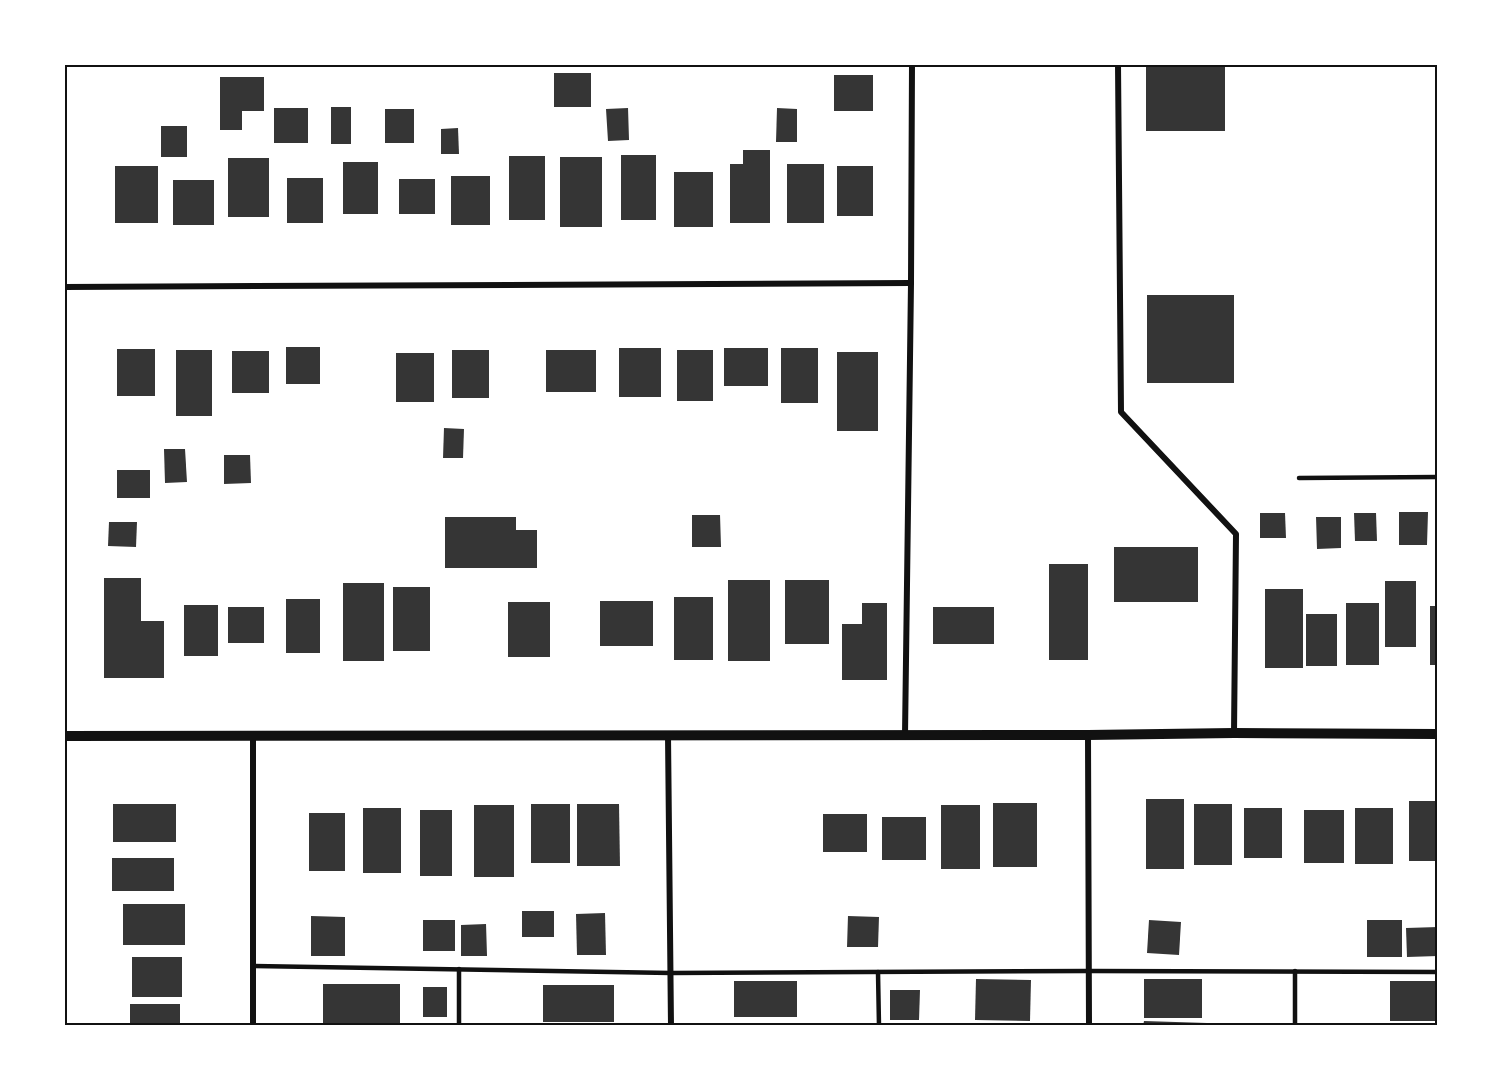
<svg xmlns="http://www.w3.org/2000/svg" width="1502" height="1090" font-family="Signika,sans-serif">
  <rect width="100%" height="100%" fill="#fff"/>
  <g fill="#353535">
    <rect x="1146" y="64" width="79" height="67"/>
    <rect x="554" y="73" width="37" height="34"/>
    <rect x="834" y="75" width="39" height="36"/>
    <path d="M220 77H264V111H242V130H220Z"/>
    <rect x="331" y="107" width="20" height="37"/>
    <rect x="274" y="108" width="34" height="35"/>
    <path d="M628 108 629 140 608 141 606 109Z"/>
    <path d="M777 108 797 109V142H776Z"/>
    <rect x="385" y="109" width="29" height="34"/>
    <rect x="161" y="126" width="26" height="31"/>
    <path d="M458 128 459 154H441V129Z"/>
    <path d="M743 150H770V223H730V164H743Z"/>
    <rect x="621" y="155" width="35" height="65"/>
    <rect x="509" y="156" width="36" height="64"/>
    <rect x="560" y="157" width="42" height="70"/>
    <rect x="228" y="158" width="41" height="59"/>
    <rect x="343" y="162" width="35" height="52"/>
    <rect x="787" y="164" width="37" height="59"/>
    <rect x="115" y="166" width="43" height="57"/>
    <rect x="837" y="166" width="36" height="50"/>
    <rect x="674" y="172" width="39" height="55"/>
    <rect x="451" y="176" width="39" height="49"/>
    <rect x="287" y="178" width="36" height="45"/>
    <rect x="399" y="179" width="36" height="35"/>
    <rect x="173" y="180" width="41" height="45"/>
    <rect x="1147" y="295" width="87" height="88"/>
    <rect x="286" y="347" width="34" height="37"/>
    <rect x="619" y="348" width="42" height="49"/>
    <rect x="724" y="348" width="44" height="38"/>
    <rect x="781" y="348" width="37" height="55"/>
    <rect x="117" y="349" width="38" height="47"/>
    <rect x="176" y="350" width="36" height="66"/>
    <rect x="452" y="350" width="37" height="48"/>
    <rect x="546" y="350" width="50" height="42"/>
    <rect x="677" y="350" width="36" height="51"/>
    <rect x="232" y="351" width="37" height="42"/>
    <rect x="837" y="352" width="41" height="79"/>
    <rect x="396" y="353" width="38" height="49"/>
    <path d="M444 428 464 429 463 458H443Z"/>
    <path d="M164 449H185L187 482 165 483Z"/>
    <path d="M224 455H250L251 483 224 484Z"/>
    <rect x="117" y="470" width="33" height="28"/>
    <path d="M1399 512H1428L1427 545H1399Z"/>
    <path d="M1260 513H1285L1286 538H1260Z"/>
    <path d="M1354 513H1376L1377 541H1355Z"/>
    <path d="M692 515H720L721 547H692Z"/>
    <path d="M445 517H516V530H537V568H445Z"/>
    <path d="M1316 517H1341V548L1317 549Z"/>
    <path d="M109 522H137L136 547 108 546Z"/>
    <rect x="1114" y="547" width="84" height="55"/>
    <rect x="1049" y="564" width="39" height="96"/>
    <path d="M104 578H141V621H164V678H104Z"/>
    <rect x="728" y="580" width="42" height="81"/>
    <rect x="785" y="580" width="44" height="64"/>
    <rect x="1385" y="581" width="31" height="66"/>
    <rect x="343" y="583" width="41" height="78"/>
    <rect x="393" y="587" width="37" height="64"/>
    <rect x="1265" y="589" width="38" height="79"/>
    <rect x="674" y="597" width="39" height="63"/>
    <rect x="286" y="599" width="34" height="54"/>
    <rect x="600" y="601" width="53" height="45"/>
    <rect x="508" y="602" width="42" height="55"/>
    <path d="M862 603H887V680H842V624H862Z"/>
    <rect x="1346" y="603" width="33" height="62"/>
    <rect x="184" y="605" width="34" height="51"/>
    <rect x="1430" y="606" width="8" height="59"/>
    <rect x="228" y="607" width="36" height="36"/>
    <rect x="933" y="607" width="61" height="37"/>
    <rect x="1306" y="614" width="31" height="52"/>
    <rect x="1146" y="799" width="38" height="70"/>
    <rect x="1409" y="801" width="29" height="60"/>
    <rect x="993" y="803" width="44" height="64"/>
    <rect x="113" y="804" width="63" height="38"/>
    <rect x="531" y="804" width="39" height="59"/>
    <path d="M577 804H619L620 866H577Z"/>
    <rect x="1194" y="804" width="38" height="61"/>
    <rect x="474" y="805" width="40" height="72"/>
    <rect x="941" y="805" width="39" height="64"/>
    <rect x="363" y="808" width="38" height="65"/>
    <rect x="1244" y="808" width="38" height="50"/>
    <rect x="1355" y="808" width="38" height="56"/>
    <rect x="420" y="810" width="32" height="66"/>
    <rect x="1304" y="810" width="40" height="53"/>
    <rect x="309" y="813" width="36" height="58"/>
    <rect x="823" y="814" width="44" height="38"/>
    <rect x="882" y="817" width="44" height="43"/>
    <rect x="112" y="858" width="62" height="33"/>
    <rect x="123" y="904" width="62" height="41"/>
    <rect x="522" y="911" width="32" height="26"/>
    <path d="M605 913 606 955H577L576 914Z"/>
    <path d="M311 916 345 917V956H311Z"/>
    <path d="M848 916 879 917 878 947H847Z"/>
    <rect x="423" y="920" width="32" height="31"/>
    <path d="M1149 920 1181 922 1179 955 1147 953Z"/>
    <rect x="1367" y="920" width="35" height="37"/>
    <path d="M486 924 487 956H461V925Z"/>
    <path d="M1438 927V956L1407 957 1406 928Z"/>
    <rect x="132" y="957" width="50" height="40"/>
    <path d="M976 979 1031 980 1030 1021 975 1020Z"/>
    <rect x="1144" y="979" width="58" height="39"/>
    <rect x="734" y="981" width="63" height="36"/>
    <rect x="1390" y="981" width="48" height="40"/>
    <rect x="323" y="984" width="77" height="41"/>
    <rect x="543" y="985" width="71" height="37"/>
    <rect x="423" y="987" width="24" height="30"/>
    <path d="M890 990H920L919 1020H890Z"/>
    <rect x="130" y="1004" width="50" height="22"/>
    <path d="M1144 1021 1207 1023V1026H1143Z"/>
    <path d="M1028 1023V1026H993V1024Z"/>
  </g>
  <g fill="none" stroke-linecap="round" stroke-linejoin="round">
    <g stroke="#111" stroke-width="4.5">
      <path d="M1299 478 1438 477"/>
      <path d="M253 966 671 973 1089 971 1438 972"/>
      <path d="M459 969V1026"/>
      <path d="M1295 971V1026"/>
      <path d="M878 972 879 1026"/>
    </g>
    <g stroke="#111" stroke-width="6">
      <path d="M1118 64 1121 412 1236 534 1234 733"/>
      <path d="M64 287 911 283"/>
      <path d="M668 735 671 1026"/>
      <path d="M905 735 911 283 912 64"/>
      <path d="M1088 735 1089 1026"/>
      <path d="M253 1026V735"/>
    </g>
    <path stroke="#111" stroke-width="10" d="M64 736 1088 735 1234 733 1438 734"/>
  </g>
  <rect width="1502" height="1090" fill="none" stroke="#ffffff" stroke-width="132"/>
  <rect x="66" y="66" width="1370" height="958" fill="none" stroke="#111" stroke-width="2"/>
</svg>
